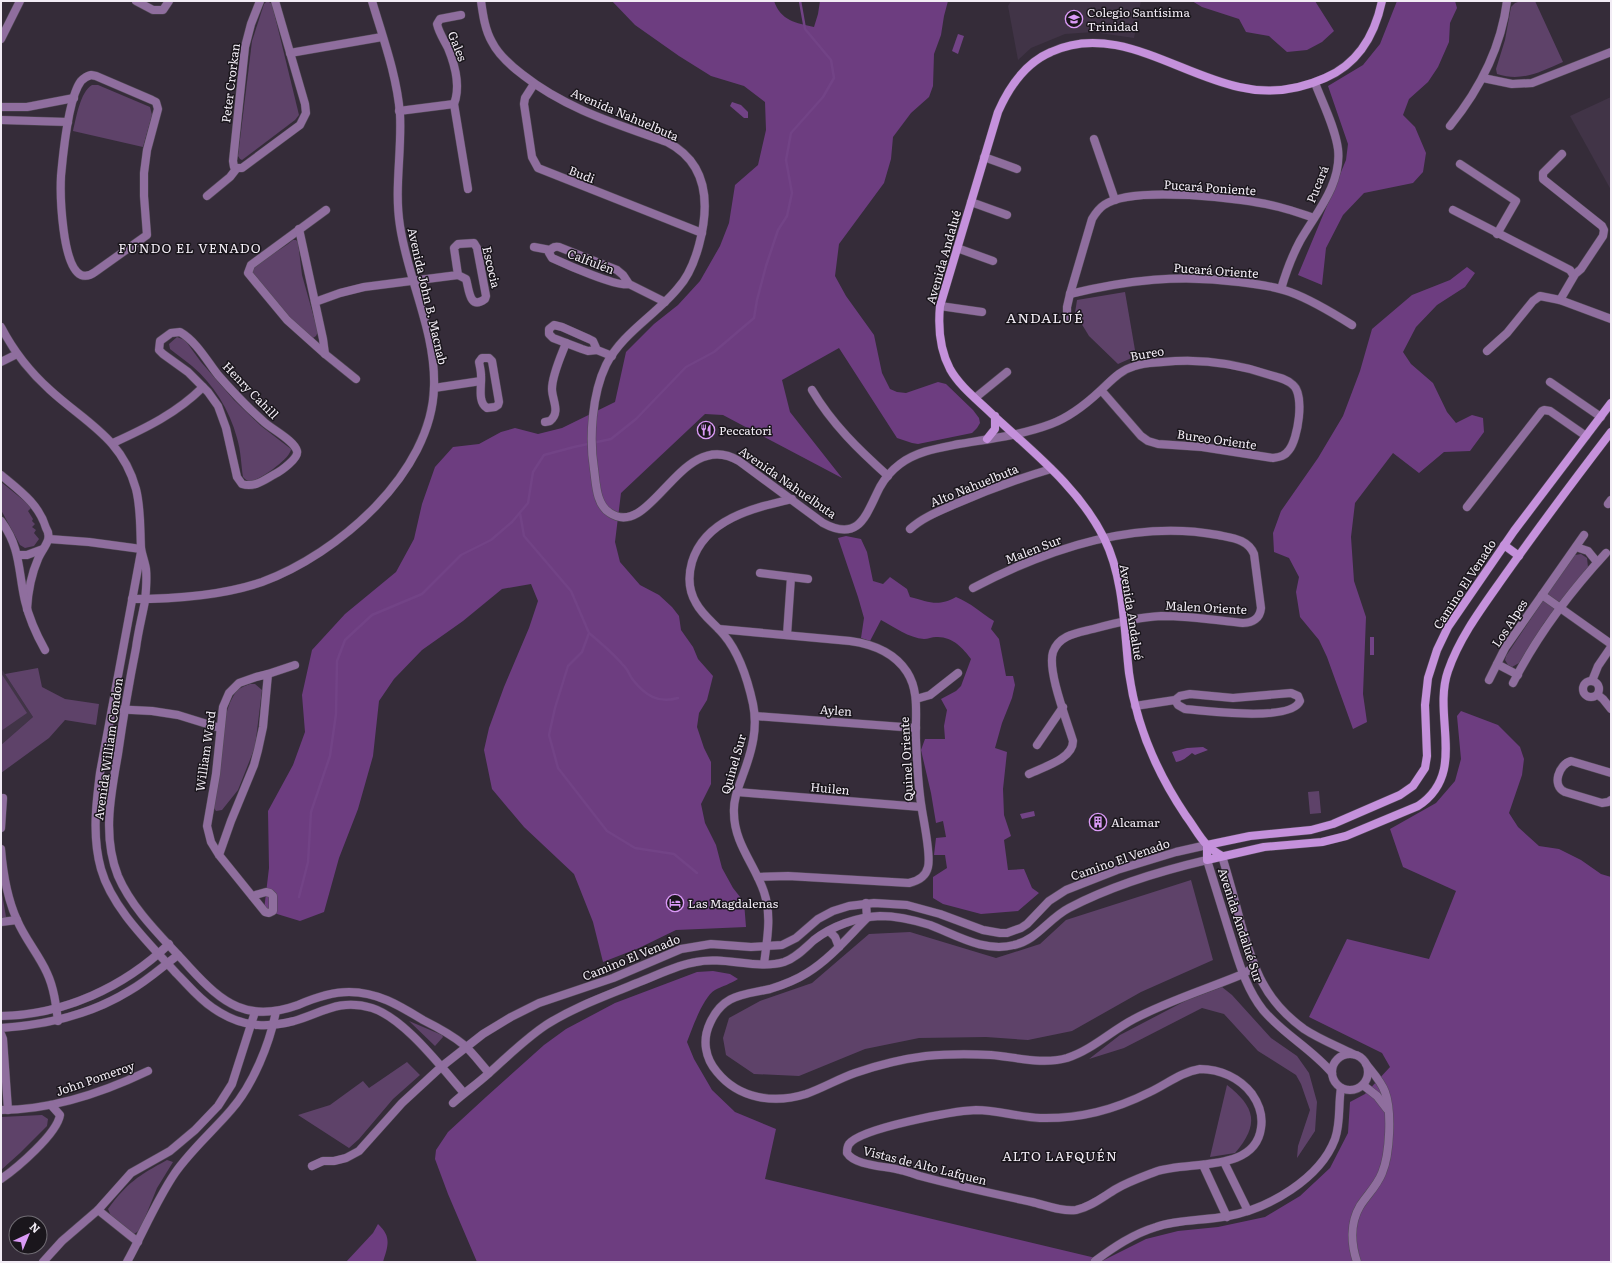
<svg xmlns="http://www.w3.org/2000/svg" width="1612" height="1263" font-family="Literata,serif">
  <rect width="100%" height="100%" fill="#352c39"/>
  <g fill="#413447">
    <path d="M1011 1H1141L1134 38 1093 32 1065 34 1031 48 1018 60 1008 6Z"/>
    <path d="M1611 97V190L1570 116Z"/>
    <path d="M1 668 33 717 1 745Z"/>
  </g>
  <g fill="#5e4269">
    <path d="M1521 1H1535L1563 62C1540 72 1522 82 1497 74L1496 69 1505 40 1511 7 1515 3Z"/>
    <path d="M266 2H269L272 4 299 115 295 120 242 160 240 159 238 156 252 41 264 4Z"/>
    <path d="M92 85H98L150 107 152 115 143 147 73 131C76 119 80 92 92 85Z"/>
    <path d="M293 240H296L298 242 302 275 318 332 316 336 313 338 290 319 253 273 252 271C260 258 281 251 293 240Z"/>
    <path d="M1125 292 1136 356 1118 364 1089 336 1075 313 1077 300Z"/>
    <path d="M177 337 185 340 201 362 234 400 261 426 291 449C291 458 261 479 252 481 248 482 246 480 243 477 241 464 241 451 237 438 229 409 214 385 192 366 185 360 177 355 170 349L169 344Z"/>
    <path d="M1 482 32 507 28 511 33 519 32 521 35 524 32 527 36 530 34 533 39 539 34 546 25 548 20 545 1 510Z"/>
    <path d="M1581 554 1587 558 1588 567 1544 623 1519 663 1512 667 1508 665 1505 660 1506 656 1572 557 1575 555Z"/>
    <path d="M38 668 42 687 65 699 99 704 96 725 65 720 49 738 1 773V745L33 717 5 674Z"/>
    <path d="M1 673 27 713 1 731Z"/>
    <path d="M250 684H255L262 690 255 747 238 790 222 810 216 811 214 808C217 779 219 714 236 692 239 688 245 686 250 684Z"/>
    <path d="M1319 791 1321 813 1310 814 1308 792Z"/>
    <path d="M1191 880 1213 960 1141 992 1072 1031 1028 1040 986 1037 919 1038 865 1049 799 1076 754 1074 726 1055 723 1038 729 1018 760 1001 812 983 869 934 910 932 996 958 1040 944 1066 920Z"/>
    <path d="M1 888 6 917H1Z"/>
    <path d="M1222 987 1232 995 1271 1038 1297 1056 1309 1073 1317 1102 1315 1131 1297 1158 1298 1146 1310 1110 1301 1084 1296 1075 1258 1051 1224 1014 1202 1008 1124 1048 1089 1059 1120 1035 1187 1000Z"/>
    <path d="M409 1021 442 1035 443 1037 435 1046Z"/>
    <path d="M407 1062 420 1075 393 1099 359 1139 349 1148 298 1115 330 1105 363 1081 369 1088Z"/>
    <path d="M1227 1085C1255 1107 1260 1124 1235 1153L1210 1157Z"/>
    <path d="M42 1115 48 1119 47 1126 20 1153 1 1170V1117Z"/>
    <path d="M167 1160 173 1162 157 1188 140 1230 134 1234 111 1216 108 1209C128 1182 138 1176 167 1160Z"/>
  </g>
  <g fill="#6d3d80">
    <path d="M612 1H774C781 21 796 23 814 27L818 14 820 1H948L944 16 941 35 934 54 933 86 929 97 911 113 893 137 891 159 884 183 839 244 835 276 846 296 874 335 882 373 890 389 897 392 906 393 938 382 946 384 973 410 979 418 980 423 977 428 972 433 918 444 912 443 897 438 839 348 782 380 790 412 842 478 723 415 705 414 621 493 615 542 620 562 640 585 659 595 672 607 679 616 681 630 693 647 698 659 713 676 707 700 699 713 697 727 704 748 711 762V784L701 804 705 823 716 845 722 868 733 888 744 902 746 927 676 930 639 948 603 962 593 922 574 874 524 827 492 789 484 750 489 728 504 687 529 628 538 601 531 584 502 589 463 621 422 650 394 679 379 701 373 756 358 809 339 858 324 912 300 921 264 910 269 868 268 811 293 765 305 732 302 695 312 650 345 614 396 572 414 539 422 504 435 467 453 447 479 444 501 432 515 428 538 434 562 428 615 402 626 352 654 324 678 305 700 281 720 246 729 223 735 185 758 165 766 130 765 102 744 86 711 76 679 56 635 25Z"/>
    <path d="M1192 1H1315L1334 31 1322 42 1307 50 1287 52 1269 36 1246 32 1239 19 1202 7Z"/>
    <path d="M1397 1H1455L1457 8 1450 23 1449 42 1438 67 1428 82 1409 99 1403 115 1415 127 1426 153 1423 172 1413 183 1364 193 1343 215 1326 248 1322 285 1298 275 1346 160 1348 144 1328 86 1363 65 1380 44Z"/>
    <path d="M1467 267 1475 273 1465 287 1437 305 1416 327 1403 352 1411 364 1433 383 1447 412 1456 423 1472 415 1483 418 1484 432 1470 451 1444 452 1419 473 1393 453 1355 503 1351 537 1354 581 1366 617 1363 694 1367 722 1353 729 1327 657 1319 640 1300 617 1296 592 1299 577 1289 558 1274 552 1273 533 1281 511 1318 458 1343 416 1360 371 1372 329 1412 295 1450 280Z"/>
    <path d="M846 536 861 539 867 552 873 581 883 584 890 577 907 589 910 597C929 602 938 607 956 597 971 603 981 613 994 621L991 629 999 639 1006 676H1013L1015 685 1012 698 1002 723 995 748 1007 752 1003 789 1004 815 1011 836 1004 840 1008 870 1024 869 1032 888 1039 893 1018 911 981 914 943 904 933 898V877L947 868 945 855H934L936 838 946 837 943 821 936 823 931 793 921 750 925 739H945L944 726 947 710 941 699 956 691 961 686 971 659C963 648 952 636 936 637 932 637 928 639 924 639 909 638 894 627 881 620L870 641 861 638 864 618 858 597 838 538Z"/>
    <path d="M1461 711 1498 725 1520 747 1524 759 1522 775 1509 813 1518 827 1539 846 1559 849 1581 860 1601 874 1611 877V1260L1609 1262H477L448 1194 435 1159 436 1150 448 1132 486 1097 544 1045 566 1029 615 1003 697 972 713 971 730 974 738 979C730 984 723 986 715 990 703 997 692 1029 687 1042L694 1059 712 1090 735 1112 776 1129 765 1179 1104 1260 1146 1239 1178 1231 1218 1227 1265 1217 1300 1196 1330 1168 1348 1133 1350 1102 1365 1094 1390 1067 1382 1053 1309 1017 1347 939 1429 959 1456 891 1403 867 1390 829 1436 803 1455 781 1461 759 1457 716Z"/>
    <path d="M378 1224C392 1237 388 1246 383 1262H346L373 1233Z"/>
  </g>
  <g fill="#724386">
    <path d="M958 34 964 36 958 54 952 51Z"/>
    <path d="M732 102 741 105 748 112V118H744L730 106Z"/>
    <rect x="1370" y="637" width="4" height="18"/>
    <path d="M1203 747 1208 750 1195 755 1192 753C1187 757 1183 761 1176 762L1172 752 1187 748Z"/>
    <path d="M1034 811 1035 816 1022 819 1020 814Z"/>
  </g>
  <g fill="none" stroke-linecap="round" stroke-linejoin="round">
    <g stroke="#724386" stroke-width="2.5">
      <path d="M520 513 524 536 571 591 589 633 582 652 568 666 555 708 549 735 558 768 607 831 635 848 674 854 697 873"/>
      <path d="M589 633C601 643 613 653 623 665 628 669 629 675 633 680 645 695 658 704 678 698"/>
      <path d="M299 897 308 862 311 812 330 756 336 714 337 661 345 640 372 615 422 594 461 555 491 540 512 522 528 503 533 472 544 455 574 447 611 439 636 419 686 367 714 352 754 318 757 300 766 266 778 230 787 216 792 193 786 160 791 133 823 97 834 78 831 60 805 29 800 1"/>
    </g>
    <defs>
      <g id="street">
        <path d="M136 1 153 10H163L169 1"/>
        <path d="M481 1C483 15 485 30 492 42 499 56 511 66 523 75 566 109 617 124 667 142 708 163 710 204 699 245 695 260 689 276 678 288 656 315 622 333 606 365 592 394 589 438 594 469 596 483 596 505 610 513 652 541 681 426 739 461L823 523C860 543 866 514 880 487 885 478 892 470 900 464 917 451 939 448 959 444 989 439 1022 435 1051 424 1070 417 1085 405 1100 391 1111 381 1120 370 1135 366 1144 363 1153 363 1163 362 1200 358 1235 363 1270 375 1278 377 1287 379 1293 385 1305 395 1298 439 1289 450 1285 456 1280 457 1273 458L1202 447 1158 444 1148 441 1141 436 1101 390"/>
        <path d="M461 15 440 19 437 24C439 33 444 40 448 48 455 65 461 86 454 104L468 189"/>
        <path d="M1 39 20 1"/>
        <path d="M290 53 382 37"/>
        <path d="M91 75 96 76 152 100 156 102 158 109 147 150 144 173V196L147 235 95 272C91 275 86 277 81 275 62 266 60 195 61 176 63 154 68 98 81 81 84 78 87 76 91 75Z"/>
        <path d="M1483 78 1512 84 1532 83 1611 52"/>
        <path d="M534 84 525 98 524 104 532 157 538 168 702 233"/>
        <path d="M1 107H27L74 98"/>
        <path d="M399 111 454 104"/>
        <path d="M1 120 68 122"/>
        <path d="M1450 126C1480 89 1501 48 1507 1"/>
        <path d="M1094 139 1115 200"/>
        <path d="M1562 154 1543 173V179L1602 226 1604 230 1603 236 1581 269 1574 275"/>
        <path d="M984 157 1017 169"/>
        <path d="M1460 164 1516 201 1497 234"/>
        <path d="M237 168 234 167 233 161 245 47 251 24 260 1"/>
        <path d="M207 196 230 177 237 168H242L300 125 306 113 305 104 275 1"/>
        <path d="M971 202 1007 215"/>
        <path d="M326 210 251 265 248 273 287 320 325 354 356 379"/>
        <path d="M1453 210 1570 270 1574 276 1560 300"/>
        <path d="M299 229 323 339 325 354"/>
        <path d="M534 247 550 250"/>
        <path d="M957 248 993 261"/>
        <path d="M629 284 623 275 617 270 559 247C554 246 551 248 549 253L552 258C565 264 619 288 629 284L665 302"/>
        <path d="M1281 289C1286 272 1292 256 1300 241 1316 213 1342 184 1338 149 1335 127 1323 104 1315 83"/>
        <path d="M1070 294C1127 280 1180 274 1239 282 1257 284 1274 286 1290 292 1312 300 1333 313 1352 325"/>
        <path d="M315 302 340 293 364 287 458 275 466 279C469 288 469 311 485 299L486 296 477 248 474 243 458 244 454 248 458 275"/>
        <path d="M940 306 982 312"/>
        <path d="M1067 317V307L1070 294 1092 219C1095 214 1098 209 1104 205 1132 185 1245 198 1279 207 1291 210 1302 214 1314 218"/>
        <path d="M1 327C14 352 30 372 50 390 86 423 122 438 136 489 141 509 140 528 141 548 142 555 145 562 146 569 147 579 146 591 145 601 142 617 138 632 136 648 129 683 123 719 118 754 111 794 102 836 118 876 133 911 165 940 190 968 223 1004 248 1023 298 1005 314 998 331 992 349 992 378 992 400 1006 423 1020 437 1027 452 1035 464 1045 473 1053 481 1064 489 1073"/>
        <path d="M180 332C196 341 207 361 218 375 232 391 247 407 263 421 271 429 294 440 297 451 299 458 281 471 275 474 264 480 255 488 242 484L237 477 226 428 218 406 208 392 188 372 163 354 159 350 160 341 171 333Z"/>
        <path d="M597 350 593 341 589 339 562 327 554 325 549 329V334L553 338 582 349 588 351 597 350 612 356"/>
        <path d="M1487 351 1507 333 1533 301 1540 296 1560 300 1611 319"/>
        <path d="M482 358H489L492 361 499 402 498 405 495 407 487 408C477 402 482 385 481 375 481 371 480 367 479 362Z"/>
        <path d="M1 362 17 354"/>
        <path d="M1550 382 1601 417"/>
        <path d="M434 388 481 381"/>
        <path d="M812 390C832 424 859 450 888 476"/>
        <path d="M975 398 1007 372"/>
        <path d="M545 422 550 421C561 412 552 400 552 389 552 375 561 356 566 343"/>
        <path d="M113 443C146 428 177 413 203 387"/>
        <path d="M1 475C19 490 39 504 46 528 48 531 49 536 48 540 46 546 41 552 38 559 31 575 28 592 27 609"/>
        <path d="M1608 504 1611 500"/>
        <path d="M1467 507 1542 411 1544 410 1550 411 1586 436"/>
        <path d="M1 521C21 548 18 571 25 601 29 618 36 634 45 650"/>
        <path d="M910 529C922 518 937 512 953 505 985 491 1017 479 1051 469"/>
        <path d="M49 539 89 542 141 549"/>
        <path d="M1576 547 1588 551 1597 562"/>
        <path d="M141 552 100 773C96 804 92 837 101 869 112 908 149 943 176 973 188 985 199 999 213 1008 226 1017 242 1024 258 1025 270 1026 282 1024 294 1021 322 1013 339 998 372 1008 404 1018 441 1067 464 1093"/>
        <path d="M18 555H27L43 549"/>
        <path d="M760 573 808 579"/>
        <path d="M973 588C1047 549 1134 519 1218 535 1232 538 1248 539 1254 554L1261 608C1260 618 1253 623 1243 623 1216 620 1189 616 1161 616 1138 617 1115 623 1093 629 1077 633 1059 635 1053 652 1047 671 1067 721 1073 741 1073 759 1043 767 1029 774"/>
        <path d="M1542 595 1611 644"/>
        <path d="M132 599C175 599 221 596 262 582 338 554 432 473 434 387 436 332 408 280 400 226 394 189 402 152 400 114 397 76 383 38 372 1"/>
        <path d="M719 629 850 641C872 644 894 652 907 672 920 692 915 717 916 740 917 763 918 787 922 810 924 823 931 855 928 867 926 876 918 881 909 883L788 876 758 877"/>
        <path d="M787 635 791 577"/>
        <path d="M1497 664 1518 675"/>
        <path d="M268 674 295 665"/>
        <path d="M1489 680 1505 648 1584 535"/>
        <circle cx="1591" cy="689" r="8"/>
        <path d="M1592 681 1598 666 1611 647"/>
        <path d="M1513 683C1537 636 1570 592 1606 553"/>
        <path d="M1598 695 1603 699 1611 709"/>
        <path d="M916 699 930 695 958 673"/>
        <path d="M1135 706 1175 700 1178 705 1185 709C1205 711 1291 722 1300 701L1298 696 1291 693 1233 698 1190 694 1180 696 1175 700"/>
        <path d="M112 709 152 711 178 715 220 728"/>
        <path d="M755 716 916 728"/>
        <path d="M1037 745 1063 707"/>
        <path d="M1611 773 1571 761C1559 764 1551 786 1565 792L1602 803 1608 802 1611 800"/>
        <path d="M737 792 921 807"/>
        <path d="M1 828 3 798"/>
        <path d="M1 849C3 873 7 898 17 920 25 939 39 955 47 973 54 988 56 1005 58 1021"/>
        <path d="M219 855 231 821 254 765 258 750 263 727 268 674 256 677 239 683 229 693 223 707 216 774 207 826 211 842 219 855 265 912 269 913 273 911V896L270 893 266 892 252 896"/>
        <path d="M1222 856C1229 879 1235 901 1241 924 1254 969 1264 1000 1304 1029 1319 1039 1337 1046 1353 1054"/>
        <path d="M866 903 867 918C848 937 830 959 807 973 796 980 783 985 770 989 743 995 723 994 710 1023 702 1040 705 1058 717 1072 739 1099 774 1104 806 1094 823 1088 838 1079 855 1073 878 1065 902 1059 926 1056 947 1054 969 1054 991 1055 1016 1057 1042 1065 1067 1058 1092 1050 1111 1031 1134 1019 1168 1001 1207 989 1243 974L1254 967"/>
        <path d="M1 922 17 920"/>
        <path d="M829 931 835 937 839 947"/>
        <path d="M764 964C767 940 772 915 764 892 755 865 734 843 734 813 733 799 739 786 744 772 752 750 758 728 753 704 748 681 740 654 724 635 715 624 703 616 696 603 689 591 688 576 692 562 705 519 753 508 792 499"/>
        <path d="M1 1016C64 1015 124 987 169 944"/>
        <path d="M1 1028C46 1025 90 1015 129 991 147 981 162 967 178 955"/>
        <path d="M1 1034 3 1039 8 1110"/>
        <circle cx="1350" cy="1072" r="18"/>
        <path d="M1200 1069C1220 1069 1240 1078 1252 1094 1259 1104 1263 1116 1261 1128 1255 1174 1186 1160 1155 1172 1142 1177 1128 1182 1116 1189 1104 1196 1091 1207 1076 1210 1062 1212 1045 1205 1032 1202 995 1194 957 1186 920 1176 914 1174 907 1171 900 1170 886 1166 855 1166 847 1153 847 1150 847 1147 849 1144 861 1128 954 1111 976 1110 997 1110 1018 1117 1040 1118 1080 1119 1114 1110 1150 1092 1167 1084 1181 1072 1200 1069Z"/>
        <path d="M1363 1085 1377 1096 1387 1109"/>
        <path d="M453 1103C464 1093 477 1084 488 1074 507 1057 525 1039 546 1025 574 1007 606 996 637 983 656 976 676 965 696 962 724 956 758 970 784 962 796 958 805 948 814 940 832 926 857 917 880 916 897 916 914 920 930 925 956 935 985 953 1014 945 1037 940 1048 919 1069 908 1111 886 1160 871 1207 860 1216 889 1225 918 1234 947 1241 969 1248 991 1263 1010 1283 1034 1312 1049 1332 1073"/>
        <path d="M1 1110C53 1110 102 1093 148 1071"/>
        <path d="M1224 1162 1248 1211"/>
        <path d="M1203 1165 1227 1217"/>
        <path d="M312 1166 323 1161H334L346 1158 359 1151 402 1103 441 1067 483 1034 511 1017 539 1003 613 978 681 949 711 944 751 947 782 945 796 938 818 919 833 911 849 906 874 903 907 905 940 914 983 930 1000 933H1007L1021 928 1027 924 1049 901 1066 890 1117 870 1176 852 1207 845"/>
        <path d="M1 1179C17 1168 57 1134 60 1115L51 1105"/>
        <path d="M98 1210 138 1242"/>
        <path d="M1095 1261C1114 1247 1133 1234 1156 1227 1179 1219 1204 1221 1228 1216 1268 1209 1320 1179 1335 1139 1341 1122 1338 1105 1341 1088"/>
        <path d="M43 1262 62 1241 98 1210 131 1173 170 1151 195 1130 218 1106 232 1084 255 1012"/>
        <path d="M127 1262C143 1233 156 1201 175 1173 191 1150 213 1131 231 1110 253 1085 270 1043 276 1011"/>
        <path d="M1357 1262C1351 1244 1350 1223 1360 1206 1367 1195 1377 1186 1382 1173 1390 1154 1392 1111 1385 1092 1381 1081 1373 1073 1366 1064"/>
      </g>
      <g id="secondary">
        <path d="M987 439 995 429V416"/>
        <path d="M1504 545 1519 556"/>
        <path d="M1207 845V860L1264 847 1322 842 1346 836 1418 806C1468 773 1432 717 1448 671 1460 636 1484 605 1505 575 1539 527 1575 479 1611 432"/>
        <path d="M1207 845 1250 836 1311 830 1333 824 1400 795 1413 786 1425 768 1427 756 1425 705 1428 678 1437 650 1448 627 1514 531 1611 403"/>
        <path d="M1222 856C1217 853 1211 849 1207 845 1199 837 1193 825 1186 816 1157 773 1136 725 1129 673 1124 629 1124 578 1104 538 1079 488 1034 453 994 416 979 401 960 387 950 369 940 350 938 327 940 306L998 112C1009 87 1025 63 1051 52 1114 22 1178 74 1239 87 1268 94 1298 90 1325 78 1358 64 1375 34 1382 1"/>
      </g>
    </defs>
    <use href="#street" stroke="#534b57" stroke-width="9"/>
    <use href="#secondary" stroke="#534b57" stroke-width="9"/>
    <use href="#street" stroke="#8f6e9e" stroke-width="8"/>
    <use href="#secondary" stroke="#c591dc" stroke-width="8"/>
  </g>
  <defs>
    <symbol id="school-ring" viewBox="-11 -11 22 22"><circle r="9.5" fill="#1a161c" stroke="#da9af6" stroke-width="1.5"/><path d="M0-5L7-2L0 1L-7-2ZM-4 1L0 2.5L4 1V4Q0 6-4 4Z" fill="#da9af6"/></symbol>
    <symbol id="restaurant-ring" viewBox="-11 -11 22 22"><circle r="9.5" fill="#1a161c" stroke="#da9af6" stroke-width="1.5"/><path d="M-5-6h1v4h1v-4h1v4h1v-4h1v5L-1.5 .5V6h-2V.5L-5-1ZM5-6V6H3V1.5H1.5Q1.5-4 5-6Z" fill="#da9af6"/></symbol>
    <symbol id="building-ring" viewBox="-11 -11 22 22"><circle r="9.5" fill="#1a161c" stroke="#da9af6" stroke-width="1.5"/><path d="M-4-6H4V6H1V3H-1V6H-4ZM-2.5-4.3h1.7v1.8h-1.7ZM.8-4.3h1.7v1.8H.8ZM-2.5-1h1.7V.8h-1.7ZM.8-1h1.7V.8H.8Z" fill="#da9af6"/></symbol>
    <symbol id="hotel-ring" viewBox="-11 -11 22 22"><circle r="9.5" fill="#1a161c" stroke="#da9af6" stroke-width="1.5"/><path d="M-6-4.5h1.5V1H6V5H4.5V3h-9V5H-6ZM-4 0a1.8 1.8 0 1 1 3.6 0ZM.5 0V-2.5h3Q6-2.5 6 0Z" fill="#da9af6"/></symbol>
  </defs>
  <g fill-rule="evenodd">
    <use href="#school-ring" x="1064" y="9" width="20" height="20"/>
    <use href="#restaurant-ring" x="696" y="420" width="20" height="20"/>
    <use href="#building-ring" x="1088" y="812" width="20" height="20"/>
    <use href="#hotel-ring" x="665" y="893" width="20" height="20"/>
  </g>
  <g text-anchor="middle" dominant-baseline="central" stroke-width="3" stroke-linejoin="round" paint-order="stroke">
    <g font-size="12" fill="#f2ecf5" stroke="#1a161c" text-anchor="start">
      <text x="1087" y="12">Colegio Santísima<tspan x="1087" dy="14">Trinidad</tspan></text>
      <text x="719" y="430">Peccatori</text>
      <text x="1111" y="822">Alcamar</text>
      <text x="688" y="903">Las Magdalenas</text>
    </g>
    <g font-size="12" fill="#f2ecf5" stroke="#1a161c">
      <text transform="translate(458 46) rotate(68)">Gales</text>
      <text transform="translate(230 83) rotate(-83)">Peter Crorkan</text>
      <text transform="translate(625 114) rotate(23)">Avenida Nahuelbuta</text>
      <text transform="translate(582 174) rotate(21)">Budi</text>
      <text transform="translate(1317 184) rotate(-68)">Pucará</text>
      <text transform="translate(1210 187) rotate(4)">Pucará Poniente</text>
      <text transform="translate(943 257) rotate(-74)">Avenida Andalué</text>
      <text transform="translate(591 261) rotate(21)">Calfulén</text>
      <text transform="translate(492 267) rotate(77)">Escocia</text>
      <text transform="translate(1216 270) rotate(4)">Pucará Oriente</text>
      <text transform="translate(428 296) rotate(77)">Avenida John B. Macnab</text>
      <text transform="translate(1147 353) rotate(-10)">Bureo</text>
      <text transform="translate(251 390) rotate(46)">Henry Cahill</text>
      <text transform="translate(1217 439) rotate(8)">Bureo Oriente</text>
      <text transform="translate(788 482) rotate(35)">Avenida Nahuelbuta</text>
      <text transform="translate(974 485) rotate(-22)">Alto Nahuelbuta</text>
      <text transform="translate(1033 549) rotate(-21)">Malen Sur</text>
      <text transform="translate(1464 584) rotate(-57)">Camino El Venado</text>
      <text transform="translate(1206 607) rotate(3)">Malen Oriente</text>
      <text transform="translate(1132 612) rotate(81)">Avenida Andalué</text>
      <text transform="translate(1509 623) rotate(-57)">Los Alpes</text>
      <text transform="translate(836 710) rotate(4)">Aylen</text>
      <text transform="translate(108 749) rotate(-82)">Avenida William Condon</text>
      <text transform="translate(205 751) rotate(-82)">William Ward</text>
      <text transform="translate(906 759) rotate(-93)">Quinel Oriente</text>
      <text transform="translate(733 764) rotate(-74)">Quinel Sur</text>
      <text transform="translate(830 788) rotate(5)">Huilen</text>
      <text transform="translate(1120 859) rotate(-19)">Camino El Venado</text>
      <text transform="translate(1241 925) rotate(72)">Avenida Andalué Sur</text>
      <text transform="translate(631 957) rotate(-22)">Camino El Venado</text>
      <text transform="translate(95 1078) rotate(-19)">John Pomeroy</text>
      <text transform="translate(925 1165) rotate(14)">Vistas de Alto Lafquen</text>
    </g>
    <g font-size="13" letter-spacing="1" fill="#f2ecf5" stroke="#1a161c">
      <text x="190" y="247">FUNDO EL VENADO</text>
      <text x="1060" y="1155">ALTO LAFQUÉN</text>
    </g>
    <g font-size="14" letter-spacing="1" fill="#f2ecf5" stroke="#1a161c">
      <text x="1045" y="317">ANDALUÉ</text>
    </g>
  </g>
  <rect width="1612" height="1263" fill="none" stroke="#f2ecf5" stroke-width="4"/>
  <g transform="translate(28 1235) rotate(44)"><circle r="19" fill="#1a161c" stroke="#706c73"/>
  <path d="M0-3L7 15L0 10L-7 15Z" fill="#da9af6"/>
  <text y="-6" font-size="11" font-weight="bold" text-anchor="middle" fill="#f2ecf5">N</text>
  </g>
</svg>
